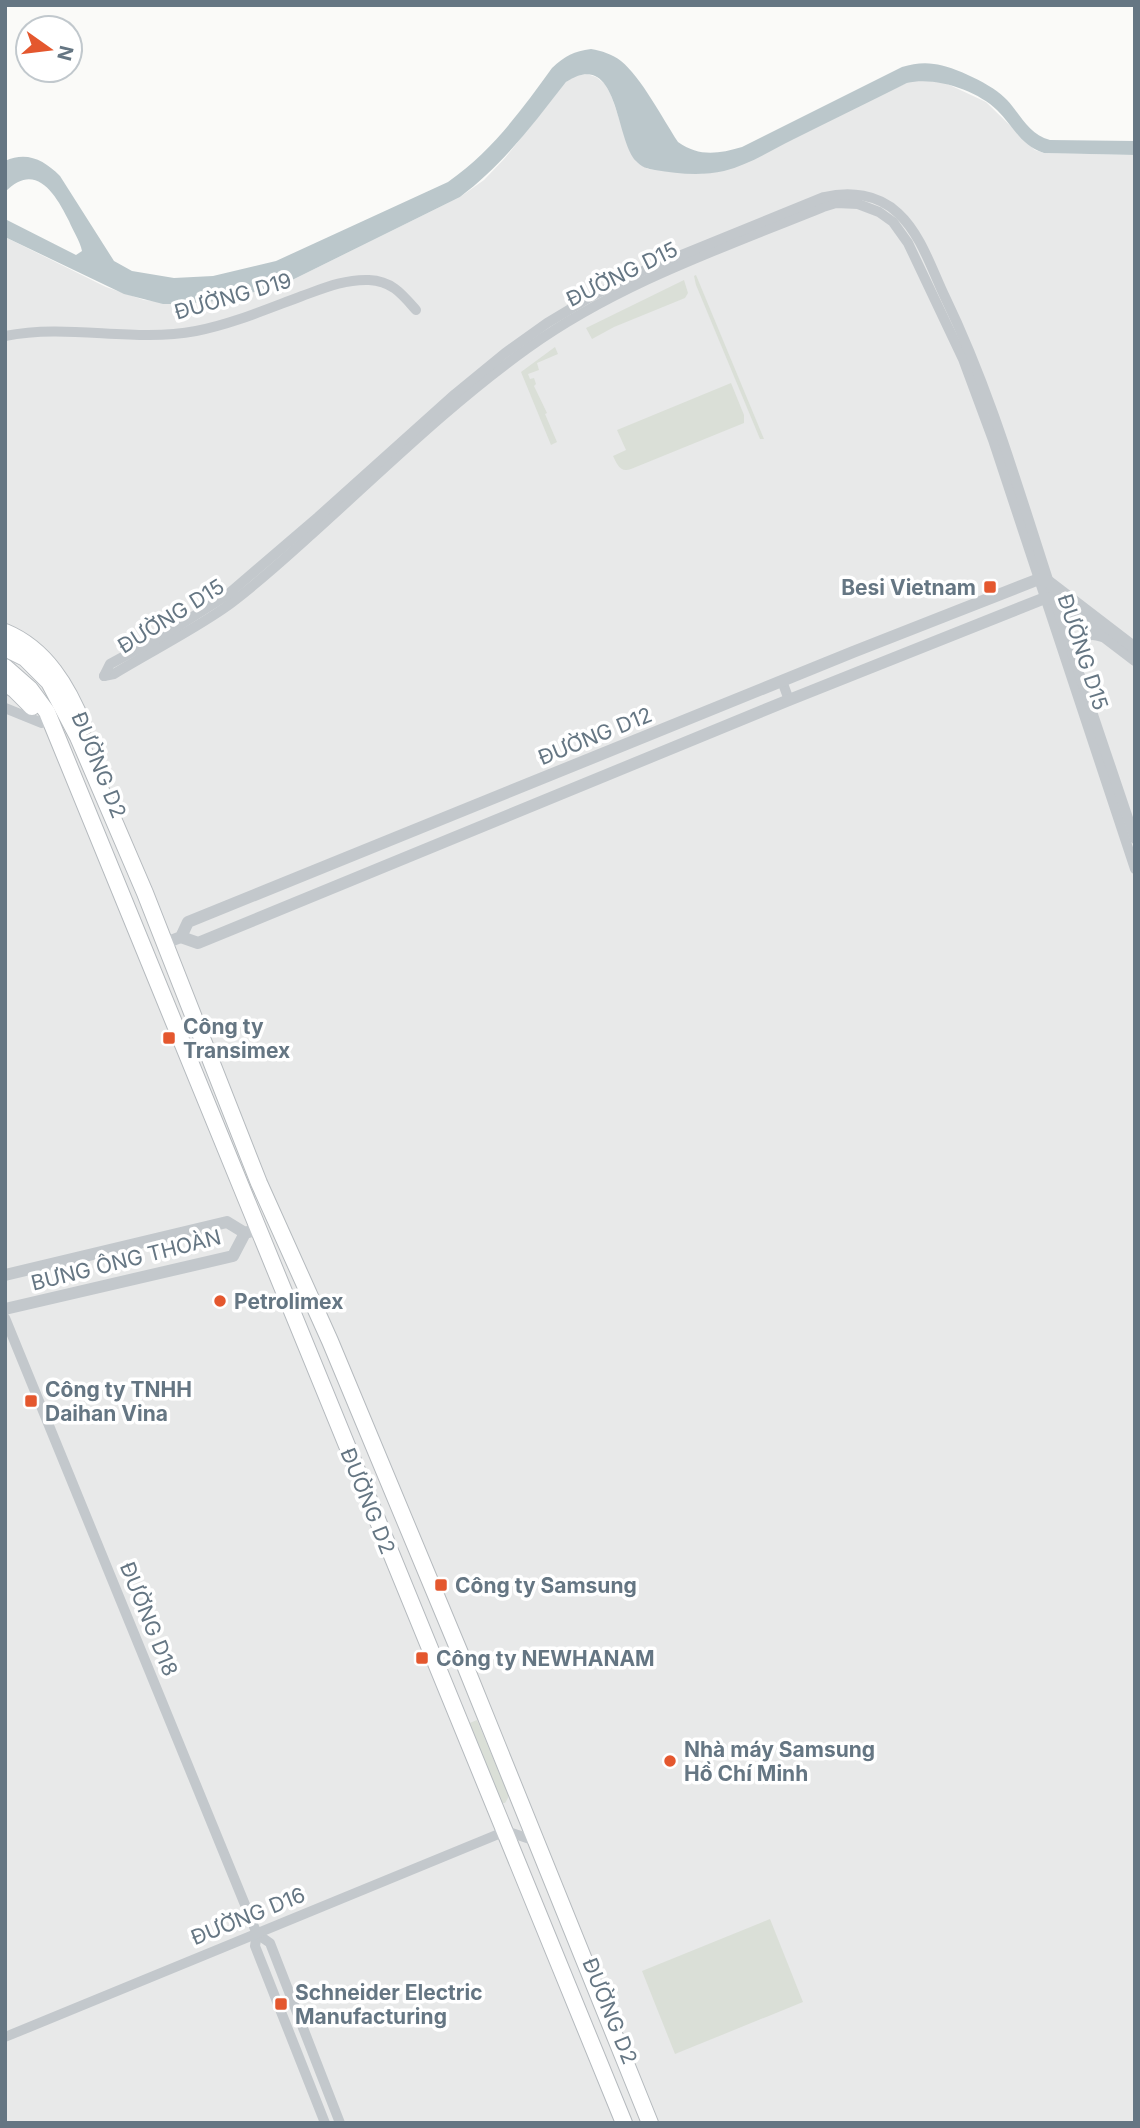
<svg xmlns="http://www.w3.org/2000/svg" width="1140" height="2128" font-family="Inter,sans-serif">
  <rect width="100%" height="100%" fill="#fafaf8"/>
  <path fill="#e8e9e9" d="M587 74 596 77 605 84 611 95 631 153 638 163 648 169 702 174 907 83 920 79 941 81 986 102 1035 150 1044 153 1135 155V2123H5V237L106 287 144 300 186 304 217 301 280 286 460 197 484 180 505 158 566 82 575 76Z"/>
  <g fill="#dadfd7">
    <path d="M696 275 764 439H760L696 285 694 276Z"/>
    <path d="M684 280 688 293 685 298 614 327 592 339 586 328Z"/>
    <path d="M555 347 558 354 537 363 539 370 528 374 530 379 534 378 536 384 534 386 547 413 545 414 557 442 551 445 521 372Z"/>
    <path d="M731 383 744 415V423L631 469C620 473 617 464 613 456L626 450 617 430Z"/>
    <path d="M477 1720 508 1794V1798L505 1803H502L467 1724Z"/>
    <path d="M770 1919 803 2002 675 2054 642 1971Z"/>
  </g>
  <path fill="#bbc7cb" d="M591 49C602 51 612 54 621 61 641 77 663 119 678 142 699 157 718 154 742 147L902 67C913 64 923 62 934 64 953 66 994 85 1007 100 1021 115 1028 134 1050 140L1135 141V155L1044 153C1021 146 1014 127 997 110 977 90 934 76 907 83 869 102 830 121 792 140 770 151 748 165 724 171 703 176 677 174 655 170 648 169 641 167 636 161 615 139 619 47 566 82 533 124 503 165 460 197L280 286 217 301 186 304H163L124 294 5 237V219L76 255 82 251C80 241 73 231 69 221 56 195 36 160 5 192V161C27 151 44 160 60 176L114 261 132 271 174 278 213 276 276 261 448 182C493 150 520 112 552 68 565 56 574 51 591 49Z"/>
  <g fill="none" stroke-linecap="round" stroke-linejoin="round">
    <defs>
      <g id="primary">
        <path d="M5 632C46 649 68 687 84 727"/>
        <path d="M5 648 25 658 49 682 78 737 145 893 259 1183 330 1341 460 1653 650 2123"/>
        <path d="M5 667 30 689 47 712 624 2123"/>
        <path d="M5 683 15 690 32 707"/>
      </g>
    </defs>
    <use href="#primary" stroke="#b5babe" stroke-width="18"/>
    <g stroke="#c3c8cc" stroke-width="10">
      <path d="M5 336C69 323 132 343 196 331 232 324 267 309 302 296 324 288 345 279 369 280 392 281 402 294 416 310"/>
      <path d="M104 676 114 674C150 652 188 633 223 609 254 587 283 560 312 534 382 471 451 403 528 348 617 284 722 248 823 207L836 203 858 204 879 212 893 222 908 243 963 359 993 440 1135 869"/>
      <path d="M104 676 110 664 167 633 227 595 318 517 455 394 505 353 547 323 592 296 647 269 824 197C850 191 878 194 898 213 921 234 932 270 945 297 986 382 1013 471 1042 561 1072 654 1104 746 1135 839"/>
      <path d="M782 681 789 700"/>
      <path d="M5 708 42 723"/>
      <path d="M5 1318 257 1934 270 1943 340 2123"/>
      <path d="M257 1934 255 1946 325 2123"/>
      <path d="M5 2037 506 1831 536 1841"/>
    </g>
    <g stroke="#c3c8cc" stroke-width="12">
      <path d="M1073 654C1076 638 1086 630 1102 636"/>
      <path d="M181 937 198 943 789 700 1045 598 1055 599 1135 660"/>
      <path d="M165 943 181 937 188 922 853 652 1039 579 1049 582 1135 648"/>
      <path d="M5 1275 227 1222 245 1233"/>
      <path d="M5 1309 233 1256 245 1233 258 1229"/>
    </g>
    <use href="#primary" stroke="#fff" stroke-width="16"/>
  </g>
  <g fill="#e4572e" stroke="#fff" stroke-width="2.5">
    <rect x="983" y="580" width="14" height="14" rx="3.5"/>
    <rect x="162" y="1031" width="14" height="14" rx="3.5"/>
    <circle cx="220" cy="1301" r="7"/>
    <rect x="24" y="1394" width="14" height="14" rx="3.5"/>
    <rect x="434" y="1578" width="14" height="14" rx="3.5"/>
    <rect x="415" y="1651" width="14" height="14" rx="3.5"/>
    <circle cx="670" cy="1761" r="7"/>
    <rect x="274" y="1997" width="14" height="14" rx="3.5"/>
  </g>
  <g text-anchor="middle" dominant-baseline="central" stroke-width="7" stroke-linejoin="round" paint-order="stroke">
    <g font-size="21" fill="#657683" stroke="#fff">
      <text transform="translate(622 274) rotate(-26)">ĐƯỜNG D15</text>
      <text transform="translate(233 296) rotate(-16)">ĐƯỜNG D19</text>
      <text transform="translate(171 616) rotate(-32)">ĐƯỜNG D15</text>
      <text transform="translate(1083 652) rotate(72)">ĐƯỜNG D15</text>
      <text transform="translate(595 736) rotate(-22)">ĐƯỜNG D12</text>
      <text transform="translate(99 765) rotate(68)">ĐƯỜNG D2</text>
      <text transform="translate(126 1260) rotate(-14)">BƯNG ÔNG THOÀN</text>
      <text transform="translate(368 1501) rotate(68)">ĐƯỜNG D2</text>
      <text transform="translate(149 1619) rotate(68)">ĐƯỜNG D18</text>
      <text transform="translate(248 1916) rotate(-22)">ĐƯỜNG D16</text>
      <text transform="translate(610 2011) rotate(68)">ĐƯỜNG D2</text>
    </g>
    <g font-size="21" font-weight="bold" fill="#657683" stroke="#fff" text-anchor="start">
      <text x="976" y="587" text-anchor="end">Besi Vietnam</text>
      <text x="183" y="1026">Công ty<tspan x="183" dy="24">Transimex</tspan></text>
      <text x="234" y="1301">Petrolimex</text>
      <text x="45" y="1389">Công ty TNHH<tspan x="45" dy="24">Daihan Vina</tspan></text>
      <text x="455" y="1585">Công ty Samsung</text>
      <text x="436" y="1658">Công ty NEWHANAM</text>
      <text x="684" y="1749">Nhà máy Samsung<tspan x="684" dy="24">Hồ Chí Minh</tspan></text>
      <text x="295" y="1992">Schneider Electric<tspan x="295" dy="24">Manufacturing</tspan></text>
    </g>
  </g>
  <rect width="1140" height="2128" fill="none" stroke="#657683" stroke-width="14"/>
  <g transform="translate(49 49) rotate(104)"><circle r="33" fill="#ffffff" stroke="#c1c8cd" stroke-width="2"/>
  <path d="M0-5L12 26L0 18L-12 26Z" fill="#e4572e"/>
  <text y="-10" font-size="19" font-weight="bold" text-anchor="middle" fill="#657683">N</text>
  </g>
</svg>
